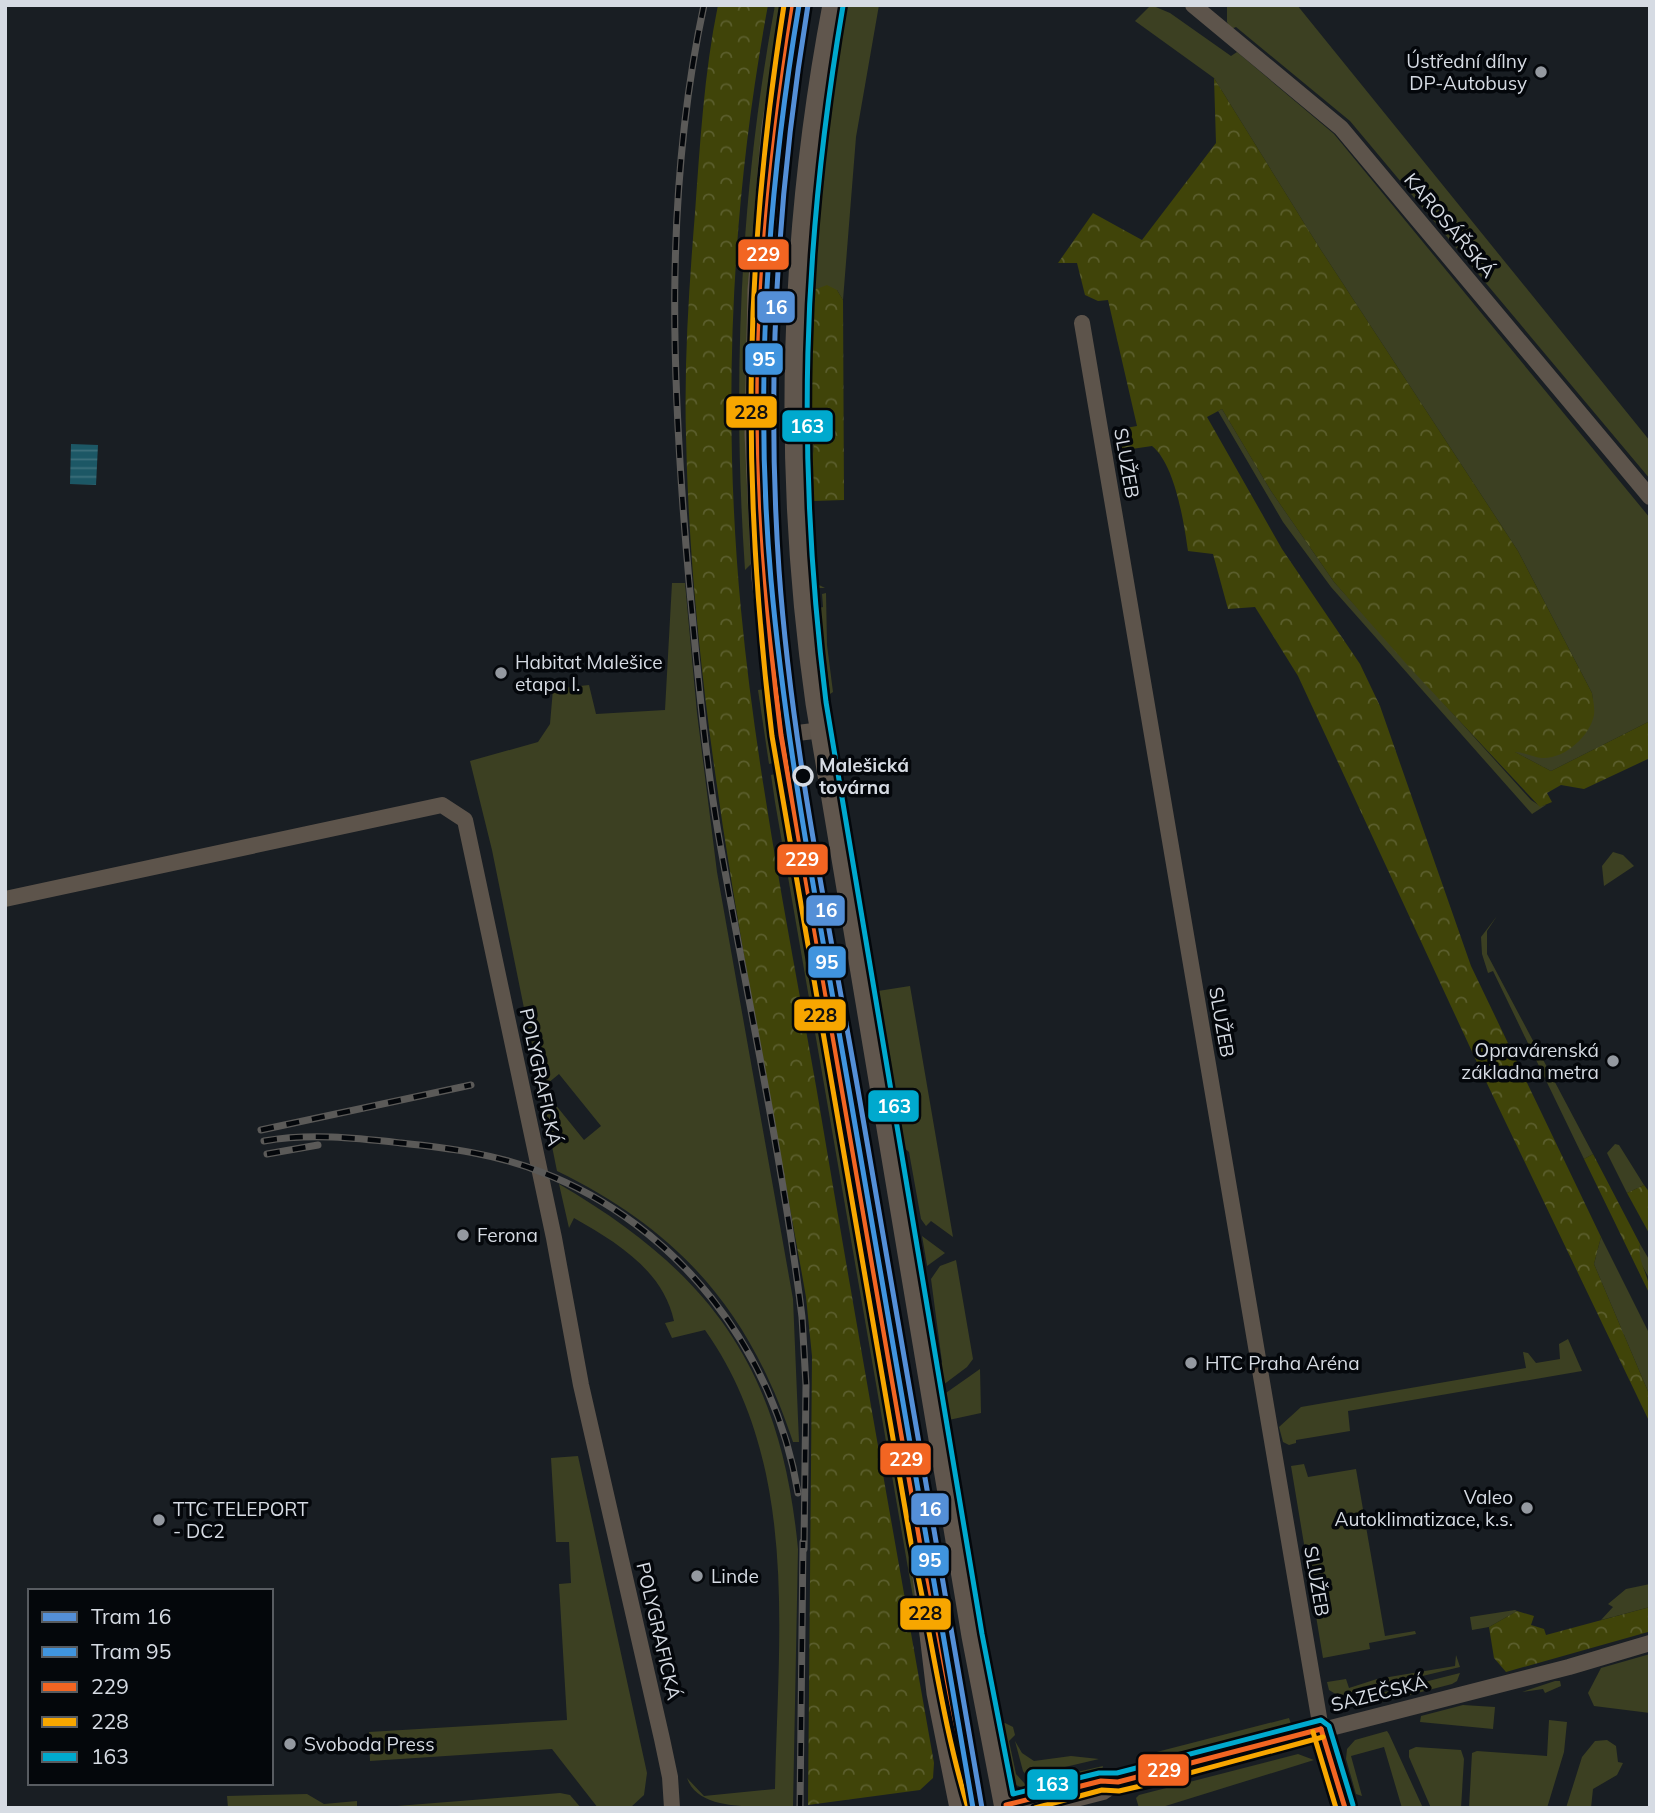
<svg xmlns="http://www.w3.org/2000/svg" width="1655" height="1813" font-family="Mulish,sans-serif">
  <defs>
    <pattern id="forest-crowns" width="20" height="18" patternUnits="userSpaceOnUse" patternTransform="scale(1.75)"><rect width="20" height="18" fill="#404409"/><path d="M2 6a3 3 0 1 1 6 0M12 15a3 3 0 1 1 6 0" fill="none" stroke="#5b5e2d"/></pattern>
    <pattern id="water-rules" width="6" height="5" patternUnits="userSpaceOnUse" patternTransform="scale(1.75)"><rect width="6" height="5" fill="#1c5765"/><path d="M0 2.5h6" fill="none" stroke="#3c6f7b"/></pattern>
  </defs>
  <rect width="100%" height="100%" fill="#191e23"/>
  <g fill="#3c4022" fill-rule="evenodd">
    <path d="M775 5H784L751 564 745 570C732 381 740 192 775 5Z"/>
    <path d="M843 5H879L856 137 843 300 837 290 810 299 811 325 806 358 816 187Z"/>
    <path d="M1151 5 1170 13 1231 56 1237 52 1334 134 1650 518V721L1551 771 1511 750 1575 744C1591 727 1595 716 1592 693L1518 551 1319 247 1214 78 1135 21Z"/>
    <path d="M1227 5H1297L1650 441V479L1350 121 1236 27 1231 29 1227 22Z"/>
    <path d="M805 403 815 437 810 479 817 584 825 588H813Z"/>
    <path d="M1222 409 1271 491 1334 582 1531 800 1540 806 1546 805 1532 814 1331 587 1283 522 1218 411Z"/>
    <path d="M672 583H685L697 713 717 872 793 1299 799 1442H793C750 1311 680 1231 557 1171L492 850 470 761 538 742 550 724 553 689 589 685 596 714 665 710ZM559 1074 601 1126 584 1140 542 1088Z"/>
    <path d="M826 593 827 645 833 692 830 694 819 608 823 607 822 594Z"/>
    <path d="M766 689 777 762 769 764 758 690Z"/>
    <path d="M779 773 913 1554 942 1764 775 802 771 775Z"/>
    <path d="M838 773H841L878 991 910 986 953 1237 931 1221 926 1226 921 1219 909 1152 901 1145Z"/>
    <path d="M1613 852 1623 855 1634 866 1604 886 1602 866Z"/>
    <path d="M1497 916 1487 931V954L1593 1154 1584 1159 1493 971 1488 973 1482 954 1481 937Z"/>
    <path d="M1615 1144 1619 1145 1644 1185 1627 1193 1607 1153Z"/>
    <path d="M559 1184C713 1274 781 1370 798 1549L793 1806C759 1806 699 1813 687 1778L704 1796 775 1789C778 1633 800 1465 705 1330L672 1338 665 1323 674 1321C663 1270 616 1242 574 1218L569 1228Z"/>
    <path d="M922 1236 945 1253 927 1266V1265Z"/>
    <path d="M1601 1237 1650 1335V1396L1594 1264Z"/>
    <path d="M1640 1244 1650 1261V1280L1638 1258Z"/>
    <path d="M956 1260 973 1359 967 1367 939 1388 936 1370 942 1362 931 1279 940 1266Z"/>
    <path d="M1568 1339 1582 1371 1348 1411 1350 1431 1296 1440V1443L1289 1445 1283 1442 1279 1427 1301 1407 1526 1368 1523 1352 1528 1353 1536 1363 1560 1359 1559 1344Z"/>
    <path d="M980 1369 981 1413 944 1421 943 1395Z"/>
    <path d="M578 1456 647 1773 644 1795 630 1808H598L552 1749 370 1761 369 1732 567 1720 559 1584 571 1583 569 1542H556L551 1458Z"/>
    <path d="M1304 1464 1308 1477 1356 1469 1385 1636 1415 1631 1416 1634 1369 1643 1370 1649 1323 1658 1291 1466Z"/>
    <path d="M1650 1584V1607L1601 1620 1613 1607 1608 1604 1626 1589Z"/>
    <path d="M1515 1610 1517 1611 1489 1627 1472 1630 1470 1617Z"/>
    <path d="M1650 1654V1713L1594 1706 1588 1693 1601 1668Z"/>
    <path d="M1456 1655 1460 1667 1339 1696 1329 1690 1327 1682 1346 1679 1349 1688 1377 1679 1455 1666Z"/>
    <path d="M1460 1673 1457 1681 1452 1684 1363 1707 1361 1698Z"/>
    <path d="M1555 1681H1560L1561 1686 1545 1693 1543 1689 1522 1692Z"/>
    <path d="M1463 1705 1495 1707 1493 1729 1420 1722 1421 1716Z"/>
    <path d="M1289 1718 1291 1724 1146 1761 1145 1755Z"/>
    <path d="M1549 1720 1567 1722 1564 1752 1547 1808H1469L1472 1753 1477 1751 1547 1756Z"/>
    <path d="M1005 1723 1013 1727 1015 1735 1009 1741 1016 1774 1025 1784 1103 1766 1102 1770C1087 1780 1019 1800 1010 1779 1004 1764 1003 1742 1000 1725Z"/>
    <path d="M1387 1731 1389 1734 1423 1808H1402L1384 1747 1351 1756 1362 1796 1356 1794 1346 1759 1347 1749 1355 1740Z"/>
    <path d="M1607 1740 1616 1746 1618 1762 1623 1763 1617 1775 1593 1789 1591 1808H1566L1582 1757 1595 1741Z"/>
    <path d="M1015 1741 1022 1753 1034 1761 1071 1756 1099 1759 1027 1776 1023 1771Z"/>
    <path d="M1416 1747 1461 1750 1464 1759 1461 1808H1431L1409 1757V1750Z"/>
    <path d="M1298 1754 1314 1760 1159 1808H1139L1136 1798 1139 1795Z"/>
    <path d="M560 1793 570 1795 581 1808H372Z"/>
    <path d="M307 1794 324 1804 357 1801V1808H228L227 1796Z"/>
  </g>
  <g fill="url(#forest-crowns)">
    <path d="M718 5H768C731 204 722 408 741 610 756 769 788 928 816 1086 854 1312 894 1537 934 1763L933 1778 920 1790 808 1805 812 1356 806 1297C756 1013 692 726 686 436 684 362 689 287 695 213 700 145 704 73 718 5Z"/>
    <path d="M1214 78 1319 247 1518 551 1592 693C1593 700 1595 708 1594 715 1590 736 1564 760 1541 758 1533 757 1523 752 1515 752L1551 771 1650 721V758L1584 789 1561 785 1547 793 1552 802 1540 807 1410 668 1334 582 1271 491 1222 409 1207 417 1282 549 1360 664 1380 706 1471 966 1601 1237 1594 1264 1650 1396V1423L1481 1071 1298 676 1255 607 1228 609 1213 554 1188 551C1184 523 1175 464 1152 446L1118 451 1115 430 1137 426 1108 300 1098 301 1085 295 1077 263H1058L1093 213 1142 240 1216 143Z"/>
    <path d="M827 285 837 290 843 300 844 500 813 501 810 479 815 437 805 403 811 291Z"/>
    <path d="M1593 1154 1640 1244C1637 1263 1650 1275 1650 1295L1584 1159Z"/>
    <path d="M1644 1185 1650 1193V1235L1627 1193Z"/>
    <path d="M1650 1607 1648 1632 1506 1672 1494 1658 1489 1627 1517 1611 1534 1616 1531 1625 1544 1629 1546 1635Z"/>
  </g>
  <path fill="url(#water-rules)" d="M71 444 98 445 96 485 70 484Z"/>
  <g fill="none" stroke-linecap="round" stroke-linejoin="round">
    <g stroke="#5d544b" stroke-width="16">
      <path d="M1193 5 1341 128 1650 497"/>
      <path d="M1082 323 1321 1729 1345 1808"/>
      <path d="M781 735 822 730"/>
      <path d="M5 899 442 805 465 820 554 1238 581 1385 662 1739 670 1777 672 1808"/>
      <path d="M1006 1805 1101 1781 1118 1782 1143 1776 1569 1667 1650 1643"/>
      <path d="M1041 1808 1103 1792 1118 1782"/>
    </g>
    <g stroke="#60564d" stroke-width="23">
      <path d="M793 5 773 127 759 290 756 434 763 578 781 735 920 1542 938 1693 961 1808"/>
      <path d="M834 5C790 235 784 472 817 703L973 1636 1006 1808"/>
    </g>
    <defs>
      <g id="rail">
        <path d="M704 5C663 195 672 389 689 581 697 665 704 749 718 832 746 993 782 1154 802 1317L806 1385 804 1549"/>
        <path d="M261 1130 471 1085"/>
        <path d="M264 1141C310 1133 355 1138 401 1143 449 1148 496 1154 541 1172 677 1224 775 1351 798 1493"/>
        <path d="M267 1154 318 1145"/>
        <path d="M800 1808 803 1542"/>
      </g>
    </defs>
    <use href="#rail" stroke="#5b5a58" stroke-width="7"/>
    <use href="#rail" stroke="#04070b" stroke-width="4.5" stroke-dasharray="13" stroke-linecap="butt"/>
    <defs>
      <g id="bus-1">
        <path d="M793 5C774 126 760 247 758 370 756 492 766 614 781 735L920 1542C940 1630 951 1721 977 1808"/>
        <path d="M1321 1729 1345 1808"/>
        <path d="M1006 1805 1101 1781 1118 1782 1321 1729"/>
      </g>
      <g id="bus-2">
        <path d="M784 5C744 258 741 482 772 736L911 1543C931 1631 942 1722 968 1808"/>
        <path d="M1313 1732 1336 1808"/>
        <path d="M1035 1808 1102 1790 1119 1791 1145 1785 1323 1737"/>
      </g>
      <path id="bus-3" d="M843 6C802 247 796 459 826 702L982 1634 1013 1794 1099 1773H1117L1321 1720 1329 1726 1353 1805"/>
    </defs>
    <use href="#bus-1" stroke="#04070b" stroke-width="10"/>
    <use href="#bus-2" stroke="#04070b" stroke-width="10"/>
    <use href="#bus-3" stroke="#04070b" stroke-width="10"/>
    <use href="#bus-1" stroke="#f26522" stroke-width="5"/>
    <use href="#bus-2" stroke="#f7a600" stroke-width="5"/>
    <use href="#bus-3" stroke="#00a9ce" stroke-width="5"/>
    <defs>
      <path id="tram-1" d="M808 5C777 193 766 380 779 570 792 753 831 933 862 1113 902 1345 942 1576 982 1808"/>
      <path id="tram-2" d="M799 5C767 195 754 387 771 580 787 759 823 936 853 1113 893 1345 933 1576 973 1808"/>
    </defs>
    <use href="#tram-1" stroke="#04070b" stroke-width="10"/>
    <use href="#tram-2" stroke="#04070b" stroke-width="10"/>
    <use href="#tram-1" stroke="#548fd7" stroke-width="5"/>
    <use href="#tram-2" stroke="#4094de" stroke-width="5"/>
  </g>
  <g fill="#9499a0" stroke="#04070b" stroke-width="2.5">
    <circle cx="1541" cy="72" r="7"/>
    <circle cx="501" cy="673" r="7"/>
    <circle cx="1613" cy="1061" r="7"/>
    <circle cx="463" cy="1235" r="7"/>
    <circle cx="1191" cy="1363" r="7"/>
    <circle cx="1527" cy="1508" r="7"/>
    <circle cx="159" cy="1520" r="7"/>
    <circle cx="697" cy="1576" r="7"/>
    <circle cx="290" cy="1744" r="7"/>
  </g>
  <circle fill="#04070b" stroke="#d6dbe3" stroke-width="3.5" cx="803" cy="776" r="9"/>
  <g text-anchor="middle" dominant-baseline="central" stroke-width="7" stroke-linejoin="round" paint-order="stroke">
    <g font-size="19" fill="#d6dbe3" stroke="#04070b" text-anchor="start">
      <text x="1527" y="61" text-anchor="end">Ústřední dílny<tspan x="1527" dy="22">DP-Autobusy</tspan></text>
      <text x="515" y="662">Habitat Malešice<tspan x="515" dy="22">etapa I.</tspan></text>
      <text x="1599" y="1050" text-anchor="end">Opravárenská<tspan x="1599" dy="22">základna metra</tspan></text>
      <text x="477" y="1235">Ferona</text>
      <text x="1205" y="1363">HTC Praha Aréna</text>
      <text x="1513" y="1497" text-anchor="end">Valeo<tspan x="1513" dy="22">Autoklimatizace, k.s.</tspan></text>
      <text x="173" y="1509">TTC TELEPORT<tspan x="173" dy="22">- DC2</tspan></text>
      <text x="711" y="1576">Linde</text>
      <text x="304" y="1744">Svoboda Press</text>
    </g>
    <g font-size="19" fill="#d6dbe3" stroke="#04070b">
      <text transform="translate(1450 225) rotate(50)">KAROSÁŘSKÁ</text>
      <text transform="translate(1127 463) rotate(80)">SLUŽEB</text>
      <text transform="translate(1222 1022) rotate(80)">SLUŽEB</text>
      <text transform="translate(541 1077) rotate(78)">POLYGRAFICKÁ</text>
      <text transform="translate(1317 1581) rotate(80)">SLUŽEB</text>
      <text transform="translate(659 1631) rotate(77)">POLYGRAFICKÁ</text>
      <text transform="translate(1379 1693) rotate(-14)">SAZEČSKÁ</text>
    </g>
    <g font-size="19" font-weight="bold" fill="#d6dbe3" stroke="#04070b" text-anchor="start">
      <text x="819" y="765">Malešická<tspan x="819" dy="22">továrna</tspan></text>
    </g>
  </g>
  <g stroke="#04070b" stroke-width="2.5">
    <rect x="737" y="238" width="53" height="33" rx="7" fill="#f26522"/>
    <rect x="756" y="290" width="40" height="34" rx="7" fill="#548fd7"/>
    <rect x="744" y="342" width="40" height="34" rx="7" fill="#4094de"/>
    <rect x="725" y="395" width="53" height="34" rx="7" fill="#f7a600"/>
    <rect x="781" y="409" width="53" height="34" rx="7" fill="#00a9ce"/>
    <rect x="776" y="843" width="53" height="33" rx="7" fill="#f26522"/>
    <rect x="805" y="894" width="41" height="33" rx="7" fill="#548fd7"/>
    <rect x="807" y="945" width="40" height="34" rx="7" fill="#4094de"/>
    <rect x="793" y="998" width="54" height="34" rx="7" fill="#f7a600"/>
    <rect x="867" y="1089" width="53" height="34" rx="7" fill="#00a9ce"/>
    <rect x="879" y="1442" width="53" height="34" rx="7" fill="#f26522"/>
    <rect x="910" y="1492" width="40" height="34" rx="7" fill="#548fd7"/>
    <rect x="910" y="1544" width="40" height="33" rx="7" fill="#4094de"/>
    <rect x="899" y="1597" width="53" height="34" rx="7" fill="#f7a600"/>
    <rect x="1137" y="1753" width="53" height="34" rx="7" fill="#f26522"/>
    <rect x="1026" y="1768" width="53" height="33" rx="7" fill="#00a9ce"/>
  </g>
  <g font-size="19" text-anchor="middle" font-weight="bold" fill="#fff">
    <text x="763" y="261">229</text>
    <text x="776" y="314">16</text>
    <text x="764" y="366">95</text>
    <text x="807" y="433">163</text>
    <text x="802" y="866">229</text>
    <text x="826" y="917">16</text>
    <text x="827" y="969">95</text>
    <text x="894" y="1113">163</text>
    <text x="906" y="1466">229</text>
    <text x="930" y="1516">16</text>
    <text x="930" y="1567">95</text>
    <text x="1164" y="1777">229</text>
    <text x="1052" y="1791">163</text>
  </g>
  <g font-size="19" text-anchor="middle" font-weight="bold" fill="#111">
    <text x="751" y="419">228</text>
    <text x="820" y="1022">228</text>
    <text x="925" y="1620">228</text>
  </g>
  <rect width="1655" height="1813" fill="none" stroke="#d6dbe3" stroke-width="14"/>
  <rect x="28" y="1589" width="245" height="196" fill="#04070b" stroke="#585c61" stroke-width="2"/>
  <rect x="42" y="1612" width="35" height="10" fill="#548fd7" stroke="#585c61" stroke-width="2"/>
  <text x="91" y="1624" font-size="21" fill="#d6dbe3">Tram 16</text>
  <rect x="42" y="1647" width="35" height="10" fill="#4094de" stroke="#585c61" stroke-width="2"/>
  <text x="91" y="1659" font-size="21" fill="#d6dbe3">Tram 95</text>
  <rect x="42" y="1682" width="35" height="10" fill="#f26522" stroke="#585c61" stroke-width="2"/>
  <text x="91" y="1694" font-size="21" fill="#d6dbe3">229</text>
  <rect x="42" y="1717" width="35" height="10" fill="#f7a600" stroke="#585c61" stroke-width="2"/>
  <text x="91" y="1729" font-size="21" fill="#d6dbe3">228</text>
  <rect x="42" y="1752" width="35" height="10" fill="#00a9ce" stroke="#585c61" stroke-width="2"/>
  <text x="91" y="1764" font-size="21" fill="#d6dbe3">163</text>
</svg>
